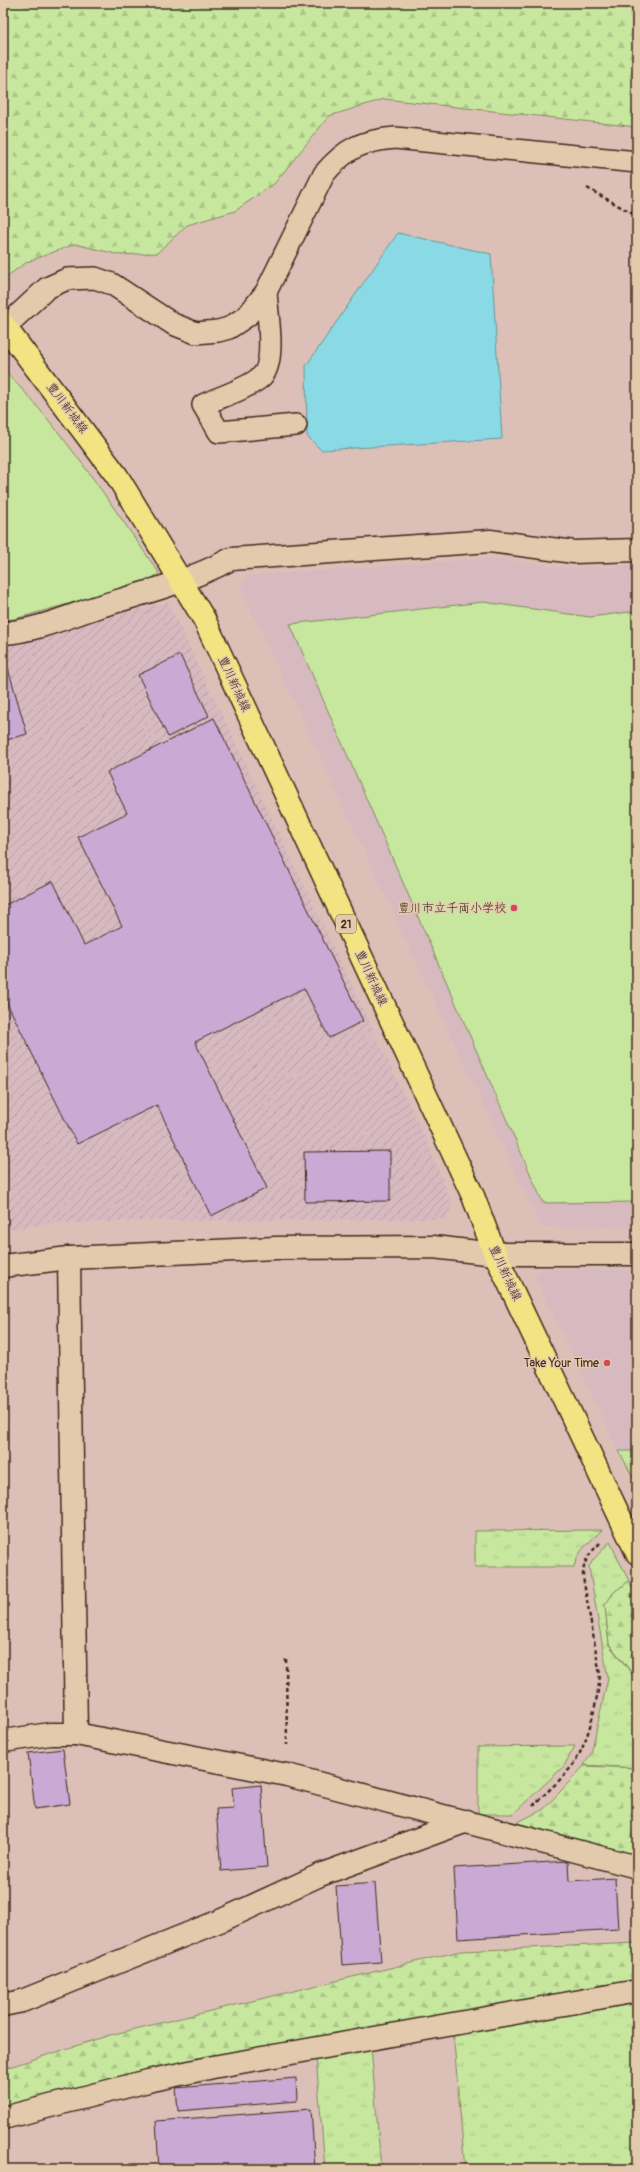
<svg xmlns="http://www.w3.org/2000/svg" width="640" height="2172" font-family="Pangolin,'Klee One',sans-serif">
  <defs>
    <pattern id="industrial-furrows" width="10" height="10" patternUnits="userSpaceOnUse"><rect width="10" height="10" fill="#d7b9c0"/><path d="M-1 1l2-2M0 10L10 0M9 11l2-2" fill="none" stroke="#b99fa5"/></pattern>
    <pattern id="grass-tufts" width="24" height="20" patternUnits="userSpaceOnUse"><rect width="24" height="20" fill="#c7e79f"/><path d="M3 7l-1-3M5 7V3M7 7l1-3M15 17l-1-3M17 17v-4M19 17l1-3" fill="none" stroke="#acc688"/></pattern>
    <pattern id="forest-firs" width="22" height="20" patternUnits="userSpaceOnUse"><rect width="22" height="20" fill="#c7e79f"/><path d="M5 1l3.5 6h-7zM16 11l3.5 6h-7z" fill="#acc688"/></pattern>
  </defs>
  <rect width="100%" height="100%" fill="#dcc0b8"/>
  <filter id="ink" filterUnits="userSpaceOnUse"><feTurbulence type="fractalNoise" baseFrequency=".025" numOctaves="2"/><feDisplacementMap in="SourceGraphic" scale="8" xChannelSelector="R" yChannelSelector="G"/><feConvolveMatrix kernelMatrix="1 2 1 2 8 2 1 2 1" color-interpolation-filters="sRGB"/></filter>
  <g filter="url(#ink)">
    <g fill="#d7b9c0">
      <path d="M489 558 564 568 637 566V1228L541 1227 241 589 248 576Z"/>
      <path d="M541 1269 637 1270V1450H618L535 1277Z"/>
    </g>
    <path fill="url(#industrial-furrows)" d="M168 602 429 1146 453 1206 444 1219 148 1221 57 1223 3 1230V641L16 640Z"/>
    <g fill="url(#grass-tufts)" stroke="#81885e">
      <path d="M619 1451H637V1485Z"/>
      <path d="M602 1530C591 1541 577 1550 574 1567H475V1531Z"/>
      <path d="M610 1542 629 1581 613 1593 605 1606 609 1645 637 1680V1768L584 1765 591 1754 608 1678 589 1567 593 1560Z"/>
      <path d="M575 1746 564 1766 513 1814H478V1747Z"/>
      <path d="M637 1998V2163L566 2169H465L453 2031Z"/>
      <path d="M371 2046 381 2169H325L316 2056Z"/>
    </g>
    <g fill="url(#forest-firs)" stroke="#81885e">
      <path d="M3 3H637V127L384 99 329 116 274 184 235 211 187 225 157 253 120 255 75 244 27 262 3 279Z"/>
      <path d="M629 1581 637 1598V1679L609 1644 605 1605 614 1592Z"/>
      <path d="M584 1766 637 1768V1858L516 1823 544 1809Z"/>
      <path d="M637 1943V1980L209 2057 131 2073 3 2111V2069L110 2035 461 1951Z"/>
    </g>
    <g fill="#c7e79f" stroke="#81885e">
      <path d="M3 369C63 430 110 503 159 573L147 582 14 619 3 620Z"/>
      <path d="M483 602 590 617 637 611V1202L543 1203 290 624Z"/>
    </g>
    <path fill="#8adae6" stroke="#6a9496" d="M398 233 491 254 502 439 321 450 307 436 306 366Z"/>
    <g fill="#caa9d4" stroke="#3b2a1e">
      <path d="M3 651 27 734 3 741Z"/>
      <path d="M180 655 209 716 168 737 138 675Z"/>
      <path d="M214 718 363 1021 329 1038 304 988 195 1042 267 1188 211 1216 157 1105 77 1144 3 995V906L53 881 84 945 122 926 78 837 127 813 107 772Z"/>
      <path d="M390 1151V1201L305 1202 304 1152Z"/>
      <path d="M63 1749 70 1804 35 1809 28 1753Z"/>
      <path d="M261 1785 267 1867 221 1871 216 1809 234 1808 232 1788Z"/>
      <path d="M568 1861 569 1881 615 1878 618 1929 458 1939 454 1868Z"/>
      <path d="M375 1883 381 1962 342 1965 336 1886Z"/>
      <path d="M296 2078 297 2101 178 2111 176 2088Z"/>
      <path d="M311 2109 315 2169H159L156 2121Z"/>
    </g>
    <g fill="none" stroke-linecap="round" stroke-linejoin="round">
      <defs>
        <g id="service">
          <path d="M266 292C267 312 277 363 261 377 247 389 220 397 203 405L219 432 296 425"/>
          <path d="M6 326 47 288 67 279 95 278 112 284 173 324 196 333 218 331 229 328 247 316 266 292 324 174C346 148 361 141 395 138L637 162"/>
        </g>
        <g id="minor">
          <path d="M3 633C34 631 65 618 94 608 140 594 188 582 231 559L490 541 574 552 637 550"/>
          <path d="M495 1254H637"/>
          <path d="M69 1258 76 1734"/>
          <path d="M3 1741 50 1734H76L287 1775 637 1867"/>
          <path d="M3 2005 22 2001 222 1920 320 1875 467 1821"/>
          <path d="M3 2118 148 2081 213 2067 637 1991"/>
        </g>
        <path id="tertiary" d="M3 1266 69 1258 275 1248 433 1247 495 1254"/>
        <path id="primary" d="M3 324 117 476 204 619 473 1196 495 1254 637 1553"/>
      </defs>
      <use href="#service" stroke="#3b2a1e" stroke-width="24"/>
      <use href="#minor" stroke="#3b2a1e" stroke-width="25"/>
      <use href="#tertiary" stroke="#3b2a1e" stroke-width="25"/>
      <use href="#primary" stroke="#3b2a1e" stroke-width="25"/>
      <g stroke="#3b2a1e" stroke-width="2.5" stroke-dasharray="4 3" stroke-linecap="butt">
        <path d="M587 188 637 216"/>
        <path d="M286 1659 287 1745"/>
        <path d="M533 1806C546 1792 563 1779 574 1763 589 1741 597 1702 600 1675L583 1577C583 1561 589 1554 600 1543"/>
      </g>
      <use href="#service" stroke="#e4caac" stroke-width="21"/>
      <use href="#minor" stroke="#e4caac" stroke-width="22"/>
      <use href="#tertiary" stroke="#e4caac" stroke-width="22"/>
      <use href="#primary" stroke="#f4e382" stroke-width="22"/>
    </g>
  </g>
  <g fill="#d1495b" stroke="#e4caac" stroke-width="1.5">
    <circle cx="514" cy="908" r="4"/>
    <circle cx="607" cy="1363" r="4"/>
  </g>
  <g text-anchor="middle" dominant-baseline="central" stroke-width="3" stroke-linejoin="round" paint-order="stroke">
    <rect fill="#e4caac" stroke="#6e5a49" stroke-width="1" x="336" y="915" width="20" height="18" rx="3"/>
    <g font-size="11" font-weight="bold" fill="#3b2a1e">
      <text x="346" y="924">21</text>
    </g>
    <g font-size="12" fill="#3b2a1e" stroke="#e4caac">
      <text transform="translate(67 408) rotate(53)">豊川新城線</text>
      <text transform="translate(234 684) rotate(65)">豊川新城線</text>
      <text transform="translate(371 978) rotate(65)">豊川新城線</text>
      <text transform="translate(505 1273) rotate(65)">豊川新城線</text>
    </g>
    <g font-size="12" fill="#3b2a1e" stroke="#e4caac" text-anchor="end">
      <text x="506" y="908">豊川市立千両小学校</text>
      <text x="599" y="1363">Take Your Time</text>
    </g>
  </g>
  <rect width="640" height="2172" fill="none" stroke="#e4caac" stroke-width="16"/>
  <rect x="8" y="8" width="624" height="2156" fill="none" stroke="#3b2a1e" stroke-width="1.5" filter="url(#ink)"/>
</svg>
